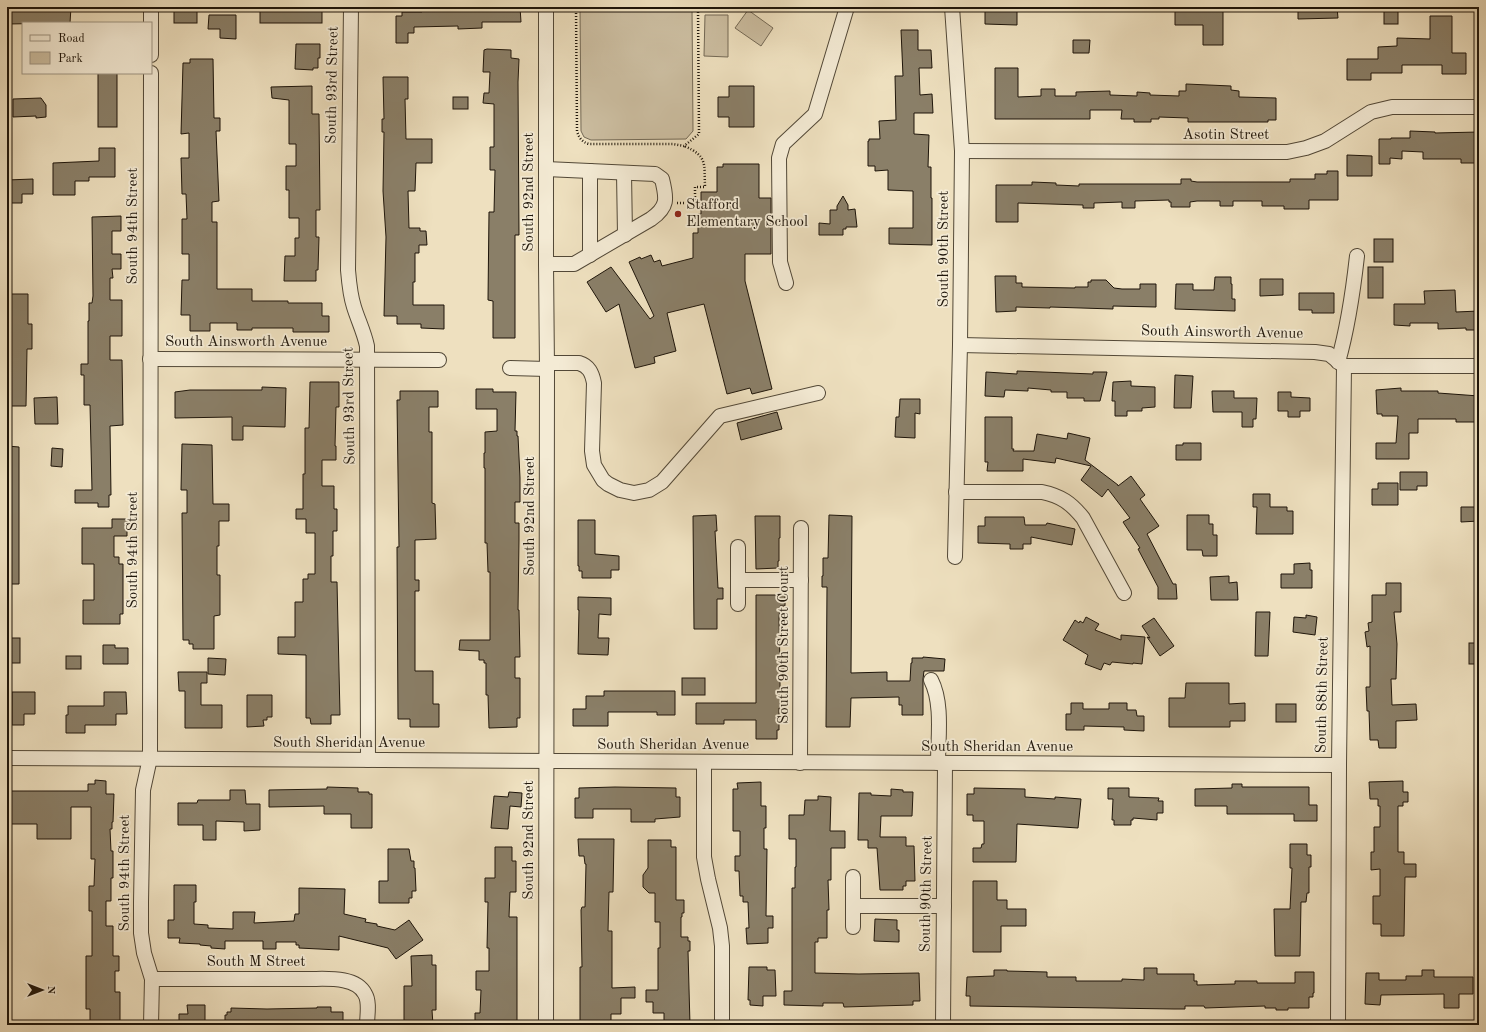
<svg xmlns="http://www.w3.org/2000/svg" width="1486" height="1032" font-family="'Old Standard TT',serif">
  <rect width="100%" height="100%" fill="#eee0bf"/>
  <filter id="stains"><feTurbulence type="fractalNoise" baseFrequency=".005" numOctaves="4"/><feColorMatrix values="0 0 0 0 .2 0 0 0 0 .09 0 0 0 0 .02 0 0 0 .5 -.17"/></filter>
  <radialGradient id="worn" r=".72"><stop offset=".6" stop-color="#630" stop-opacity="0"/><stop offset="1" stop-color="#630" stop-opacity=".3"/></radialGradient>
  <g fill="#cbbda0" stroke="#746955">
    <path d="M580 7H692L693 131 686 139 591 140 584 137 581 131Z"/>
    <path d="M748 10 773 28 761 46 735 28Z"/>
    <path d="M705 15H728V57L704 56Z"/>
  </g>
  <g fill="#8a7f68" stroke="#1e150a">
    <path d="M7 7H71L70 23 7 24Z"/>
    <rect x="174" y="7" width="23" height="16"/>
    <rect x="260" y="7" width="62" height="16"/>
    <path d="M422 7H520L521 22H482V28L458 29V26L414 27V33H408V43H396V16H402V12H422Z"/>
    <path d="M985 7 1017 8V25L985 24Z"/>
    <path d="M1175 7H1223V45H1203V25H1175Z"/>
    <path d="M1298 7H1337L1338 18 1298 19Z"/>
    <rect x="1384" y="7" width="14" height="17"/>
    <path d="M209 15H236V39L220 38V29H208Z"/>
    <path d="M1430 16H1452V53H1466V74H1442V65H1402V73H1371V80H1347V59H1378V47L1397 46V38L1430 39Z"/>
    <path d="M901 30H918V50H931L932 68H919L920 95 932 94 933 113H914V134L929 135 928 167H931V198H932V245L889 244V228H913V191L888 190V170L875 171V166H868V141H869V139H880L879 121 896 120 895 76H903Z"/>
    <path d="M1073 40H1090L1089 53H1073Z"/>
    <path d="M296 44H320V58H318V68H313V70L295 69Z"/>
    <path d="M487 49 511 50V58L519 59 518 82 519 235H515V338H493V301L488 300 489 212H494L495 170H490V147H494V104L483 103 484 93H489L490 72H483L484 50Z"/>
    <path d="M190 59H213L214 118H220V131H216L219 201 212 202V222H217V289H252V301H288V303H322V316H329V332H293V328H252V330H237V323H210V331H190V315H181L182 280H189V254H182V219H187L186 194H182L181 158H189V133L181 134 183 63H190Z"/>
    <path d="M995 68H1018V97L1041 96V89H1055V96H1076V92L1110 91V95L1137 96V92L1150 93V95L1179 96V91H1186V84L1231 86V90L1239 91V97L1276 98V120H1268V122H1188V118L1159 117V119H1151V122H1134V119H1121L1122 110H1090V119H995Z"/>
    <rect x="98" y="73" width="19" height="54"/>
    <path d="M383 77H408V99H405L406 139H432V163H416L415 191H408L409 228H420V231H426L427 245H419V253H415V282H413V305H444V329L421 328V324H397V316H384L386 237 383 191 384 132H382V119H384Z"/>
    <path d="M312 86V114H319L320 210H316V237H319L318 270H316V281H284L285 256H295V238H299V218H289V190H286V166H296V144H289V100L272 98 271 87Z"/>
    <path d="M729 86H754V127H729V117H718V97H729Z"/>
    <rect x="453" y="97" width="15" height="12"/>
    <path d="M41 98 46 105V117L36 118V116L13 117V99Z"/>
    <path d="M1410 131 1435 132V133L1479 132V152H1475V163H1461V159H1423V152L1402 151V159L1390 158V164H1379V139H1391V138H1410Z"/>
    <path d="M99 148H115V177H89V181H75V195H53V163L99 161Z"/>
    <path d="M1347 155 1372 156V176H1347Z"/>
    <path d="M723 164H759V198H771V254H745V281L772 389 752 394 750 388 727 394 704 304 667 313 676 351 654 357 655 363 635 368 619 304 606 312 587 282 611 267 650 319 654 316 629 262 640 257 641 259 651 255 654 262 660 260 662 266 693 258V233H698V214H701V192H717V167H723Z"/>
    <path d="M1327 171H1338V200H1309V209H1284V206H1262V201H1233V206H1220V201H1197L1190 202V207H1171V202H1169V200L1135 201V208H1122V202L1094 203V208H1083V205L1018 203V222H996V185H1032V182L1056 183V185L1079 186V184H1181V179H1191V181L1197 182H1290V179H1315V174H1327Z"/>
    <path d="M33 179V194H22V203H7V180Z"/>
    <path d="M843 196 848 205V210L855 209 857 227H846V229H843V235H819V223L830 224V210H837V206Z"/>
    <path d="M121 216V231H112V254H121V269H112L113 278H110V300H122V336H110V360H122L123 425 110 426 111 495H109V507H98V503H75V490H92L90 405H84V375H81V364H88V321H89V303H92L93 296 92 217Z"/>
    <rect x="1374" y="239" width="19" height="23"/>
    <rect x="1368" y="267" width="15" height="31"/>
    <path d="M995 276H1016V283H1022V287L1075 288V287H1088V282H1091V280H1106L1114 288 1122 289H1140V284H1156V307L1113 306V309L1050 307V308L1016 307V311L996 312Z"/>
    <path d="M1215 277H1231V284H1232V299H1235V311L1175 309 1176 284H1193V290H1214Z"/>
    <path d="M1260 279H1283V295L1260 296Z"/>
    <path d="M1455 290 1456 312 1479 311V330H1466V328L1438 329V323H1410V326L1394 325V304H1425L1424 291Z"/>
    <path d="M1299 293H1334V313H1312V310H1299Z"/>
    <path d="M7 294H28V324H32V349H27L26 406H7Z"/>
    <path d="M1017 371 1093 374V372H1107L1100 401H1084V398H1067V392H1051V390L1028 388V391L1005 390 1004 397 985 396 986 372 1017 374Z"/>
    <path d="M1175 375 1193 376 1191 408H1174Z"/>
    <path d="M1131 381V386L1155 387V407L1142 408V411H1127V416H1115V401H1112L1113 382Z"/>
    <path d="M310 382H339V407H336L335 446H336V460H322V486H334V509H337V531H333V556H331V582H337L340 715H331V724H311L310 718H306V655L278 654V637H295V602H303V579H308V574H315V533H306V519H296V509H303V474H305V428H309Z"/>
    <path d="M262 387 286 388 285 427 243 426V440H232V417L175 418V392L190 390H262Z"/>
    <path d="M1401 388V391H1438V393L1479 396 1478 422H1456V419H1418V433H1409V459H1376V443H1396L1398 416H1382V414H1377L1376 390Z"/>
    <path d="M476 389H493V392H516L515 431H517V436H518L520 478V502H515V523H519V540L518 610H519L520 657H515V678H520V718H517V727L489 728 488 695H486V663H484V660H479V651L459 650 460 640H490V572H488L487 543H485V468H484V453H485V432L497 431V409H476Z"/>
    <path d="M400 391H438V407H429V432H432V503L435 504 436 539 415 540V580H419V591H415V671H433V704H439V727H410V719H398L397 547H399L397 400H400Z"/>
    <path d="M1212 391H1234V398H1257L1256 419H1253V427H1242V412H1213Z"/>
    <path d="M1278 392H1291V397L1310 398V411H1300V417H1288V411H1278Z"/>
    <path d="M57 397 58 424H35L34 398Z"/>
    <path d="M900 399H920V414L915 413V438L895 437 896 417H899Z"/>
    <path d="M777 412 782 429 741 440 737 423Z"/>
    <path d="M985 417H1012V449H1014L1013 451H1034L1037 434 1067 439 1068 433 1090 438 1085 460 1118 485V486L1131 476 1145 495 1140 499 1159 526 1147 534 1173 584H1176L1177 599H1158V587L1138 549 1140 548 1123 522 1130 518 1108 489 1102 497 1081 480 1091 466 1056 458 1055 463 1023 459V471H987L988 462H985Z"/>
    <path d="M1183 443H1201V460H1176V445H1183Z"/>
    <path d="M182 444 212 445 213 504H229V521H219V546H217V575H220V615L214 616V649H193V644H189V640H183L182 513H187V490H181Z"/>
    <path d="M7 446 19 447V584H7Z"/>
    <path d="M52 448 63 449 62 467 51 466Z"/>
    <path d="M1400 472H1427V486H1417V490H1400Z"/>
    <path d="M1378 483H1398V505H1372V489H1378Z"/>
    <path d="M1253 494H1270V507H1287V511H1293V534H1256L1257 507H1253Z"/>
    <path d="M1461 507H1479V521L1461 522Z"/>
    <path d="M716 515 717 531H715L718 588H723V599H717V629H694L693 516Z"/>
    <path d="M829 515 852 516 851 673 887 672V681H910L911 663H912V658H923V657L945 659 944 671H924L923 679V715H902V705H899V697L851 698 850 727H826L827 587H822V576H823V558H828Z"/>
    <path d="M1187 515H1209V524H1213V535H1217V556H1203L1202 550H1187Z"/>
    <path d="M755 516H780V538H779V561H778V568L756 569Z"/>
    <path d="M985 517H1024L1025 525H1046L1047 523 1075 529 1072 545 1031 537V544H1023V549H1010V544L978 543V526H985Z"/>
    <path d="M112 519H127V536H114V557H119V564H123V614H120V624H83V600H94V564H82V528H112Z"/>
    <path d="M578 520H595V554L619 556V570H611V578H582V571H579V566H578Z"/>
    <path d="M1310 563V570H1312V588H1281V574H1294V564Z"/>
    <path d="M1229 576V583L1237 582 1238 600H1211L1210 577Z"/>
    <path d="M1386 583H1401V612H1394L1397 644 1396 679H1391L1392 705 1416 704 1417 720 1396 721V748H1379L1378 740H1370L1369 711H1367L1366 687H1370V646L1367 647 1365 632 1369 631 1368 623 1372 622V595H1386Z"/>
    <path d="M756 595H785V606H780L779 618 780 667H784V678H780V708H779V730H777V739H756V720H724V724H696V703H756Z"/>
    <path d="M578 597 611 598V615L599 614 598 638H609L608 655 578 654 579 610H578Z"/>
    <path d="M1256 612H1270L1268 656H1255Z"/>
    <path d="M1306 615 1317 617 1315 635 1293 632 1294 617 1306 618Z"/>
    <path d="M1086 617 1099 624 1095 630 1121 640V635L1145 637 1142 664 1133 663V664L1112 662 1110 665 1104 663 1101 670 1085 664 1088 655 1063 640 1075 620 1079 623 1080 621 1083 623Z"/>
    <path d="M1154 618 1174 646 1160 656 1147 637 1150 638 1142 626Z"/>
    <rect x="7" y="638" width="13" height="25"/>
    <rect x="1469" y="643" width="10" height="21"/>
    <path d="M103 645H115V648H128V664H103Z"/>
    <rect x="66" y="656" width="15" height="13"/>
    <path d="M208 658 226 659 225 675 208 674Z"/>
    <path d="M178 672H207V683H201V705H222V728H185V691H179Z"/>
    <rect x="682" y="678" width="23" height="17"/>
    <path d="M1186 683H1229V704L1245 703V721H1230V727H1169V698H1185Z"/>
    <path d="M604 691H675V715H657V712H608V726H573V709H586V696H604Z"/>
    <path d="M12 692H35V714H24V725H12Z"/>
    <path d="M104 692H126L127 714H116V725H85V733H66V715H68V706H104Z"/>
    <path d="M247 695H272V717H267V720H263L264 726 247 727Z"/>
    <path d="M1071 703H1083V709H1109V703H1127V710H1136L1137 716H1144V731L1124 730V727L1084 726V730H1066V714H1071Z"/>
    <rect x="1276" y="704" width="20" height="18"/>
    <path d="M95 780 106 781V794H114L113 822H112V829H110L111 851H113V878H111V901H106V926H113V956H119V971H115V992H120V1025H90V1009H86V956H92V911H89V886H94L95 859H91V807H71V839H37V824H7V791H88V784H95Z"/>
    <path d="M1403 781V792H1408V802H1403V806H1398V852H1404V864H1416V877H1405L1404 936H1381V924H1373V896H1380V869L1371 870V852H1374V827H1380V806H1378V799H1370L1369 782Z"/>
    <path d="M761 782V806H766V828H764V849H767L766 916H773V928H768V943L747 944 746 928H749L748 902H743V896H740L739 871H735V856H740V831H733V789H738L737 783Z"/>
    <path d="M1232 784H1242V787H1309V805H1317V821H1294V814H1227V806H1195V789L1232 788Z"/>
    <path d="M327 787 358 788V792H369V794H372V828H351V814H324V806L269 807V790L327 789Z"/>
    <path d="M615 787 676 788V797H680V817L655 819V822H631V809H593V818H575V798H579V788Z"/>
    <path d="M974 788 1025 789V797L1055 799V797L1081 799 1078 828 1017 824 1016 862H973V848H981L982 844H984V821H973V815H967V794H974Z"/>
    <path d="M1108 788H1129V797L1159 798 1158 801H1163V813H1157V820L1133 818V820H1131V825H1114V820H1112L1113 799H1108Z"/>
    <path d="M891 789 903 790V792H913L912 816H881L880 837H906V846H914L915 881H906V886H903V890H880L877 848H868V840H858L859 793H871V795L891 796Z"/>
    <path d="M230 790H245L246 804H260V830L244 831V822L216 821V840H203V825H178V803H197L198 800H230Z"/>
    <path d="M509 792 522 793 521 807 510 806 508 829 491 828 494 796 508 797Z"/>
    <path d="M818 796 831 797 830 831H845V848H831V880H828L829 910H827V938H818V942H815V973L859 974 919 973 920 1001H913V1005L844 1007 843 1003H823V1006L784 1005V991H792V888H795V867H796V839H789V815H804L805 800H818Z"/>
    <path d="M578 839H614L613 892H609L608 931H612V988L635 987V998H621V1014H611V1025H580V967H582L581 910 582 907H585L586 864H585L584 856H579Z"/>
    <path d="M648 840H671V847H676V900H684V913H682V917H681V937H688V941H690V951H688L690 1025H664V1013H653V1002H646V990H658V948H660V922H655V893H649L643 887V875L648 868Z"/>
    <path d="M1290 844H1307V855H1311V867H1309V893H1307L1306 902H1301L1300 956H1275L1274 909H1290L1292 868H1290Z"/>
    <path d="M495 847H512V861H516V892H510L509 917H517V1025H475V1013H480L481 990H476V971H489V948H487L488 902H485V878H495Z"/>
    <path d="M388 849H409L411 861H414V868H415L416 891H412V898H409V903H379V881H388Z"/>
    <path d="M973 881H997V900H1007V909H1026V926H1001V952H973Z"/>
    <path d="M174 885H196V902H194V924L208 925V928L233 929V912H255L254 923 294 921 295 914H299V888L345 889 344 914 366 919 365 922 377 924V926L395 930 409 920 423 940 396 959 388 948 339 936V950L299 948V945H296V942H276V949H263V941H225V949L211 948V946L200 945V944L179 943 180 938H168V920H174Z"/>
    <path d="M875 919 897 920V930H899V942L874 941Z"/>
    <path d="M432 955V965H436V1010H432L433 1025H404V986H412L411 956Z"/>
    <path d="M749 967H767V970H775L776 996H763V1006L750 1005V1000H748Z"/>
    <path d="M1144 968H1157V974H1194V981H1197V985L1235 984V981H1257V983H1295V972H1314V993H1313V997H1309V1008H1288V1010H1276V1008H1265V1006L1205 1008 1204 1006H1185V1009H1174L970 1006V996H966L967 977 994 976V970H1007V971L1047 972V977H1076V981H1122V979L1144 980Z"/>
    <path d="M1422 970H1434V977H1473V994H1459V1008H1444V994L1381 995 1380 1005 1365 1004 1366 973H1379V980H1406V976H1422Z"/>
    <path d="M187 1005H205V1025H179V1014H188Z"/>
    <path d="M317 1007H331V1012H343V1025H225V1015H227V1012H231V1008L267 1009 317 1008Z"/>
  </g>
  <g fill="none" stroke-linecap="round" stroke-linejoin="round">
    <defs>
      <g id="minor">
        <path d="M351 7 348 270C349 282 350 295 354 307 358 320 364 332 367 346L368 760"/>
        <path d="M952 7 962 151 960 345 955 557"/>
        <path d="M151 55V7"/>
        <path d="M962 151 1287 152 1306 148 1325 141 1371 112 1392 107H1479"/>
        <path d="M590 171V255"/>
        <path d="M624 173 625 235"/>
        <path d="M546 264H574L651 219C668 207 667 199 662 179L655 174 546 169"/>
        <path d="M786 283 780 262 779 158 783 144 815 114 847 7"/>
        <path d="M960 345 1315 352 1329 354 1344 366H1479"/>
        <path d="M150 359 439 360"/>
        <path d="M1338 362C1348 327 1353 292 1357 256"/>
        <path d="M547 363H579C589 366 592 373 594 383L592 451 594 465 603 480 608 484 620 490 634 493 649 490 662 482 720 416 818 393"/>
        <path d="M510 368 547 369"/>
        <path d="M956 492H1042C1061 496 1071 503 1083 518L1124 593"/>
        <path d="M738 547V580"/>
        <path d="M738 604V580H801"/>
        <path d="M931 680C943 703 938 738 938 763"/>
        <path d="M7 758 1339 765"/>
        <path d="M704 762V857L708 879 720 928 722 946V1025"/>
        <path d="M800 763 801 528"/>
        <path d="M853 877V927"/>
        <path d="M853 906H944"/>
        <path d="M152 979H310C326 979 356 976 365 994 370 1002 367 1016 367 1025"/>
        <path d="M151 1025 152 979 144 953 141 933V902L143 790 150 758 151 73"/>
        <path d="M546 1025 547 369 546 264V7"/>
        <path d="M943 1025 945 763"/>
        <path d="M1338 1025 1339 765 1344 366"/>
      </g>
    </defs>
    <use href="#minor" stroke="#524837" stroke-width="16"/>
    <g stroke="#1e150a" stroke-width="2.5" stroke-dasharray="1 2" stroke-linecap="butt">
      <path d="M576 7 577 131C579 138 582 142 589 144H673L684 146 699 134 698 7"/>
      <path d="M677 203H695V187H705C704 164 708 156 684 146"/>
    </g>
    <use href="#minor" stroke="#f4ebd5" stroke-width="14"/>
  </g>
  <circle fill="#8f2418" stroke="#f4ebd5" stroke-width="1.5" cx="678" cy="214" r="4"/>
  <g text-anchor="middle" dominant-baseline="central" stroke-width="3.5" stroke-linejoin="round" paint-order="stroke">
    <g font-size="15" fill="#1e150a" stroke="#f4ebd5">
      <text transform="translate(333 85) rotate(-89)">South 93rd Street</text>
      <text x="1226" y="135">Asotin Street</text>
      <text transform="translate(529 192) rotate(-90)">South 92nd Street</text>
      <text transform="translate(133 226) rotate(-90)">South 94th Street</text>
      <text transform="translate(944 249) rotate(-90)">South 90th Street</text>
      <text transform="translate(1222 333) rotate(1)">South Ainsworth Avenue</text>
      <text x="246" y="342">South Ainsworth Avenue</text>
      <text transform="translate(350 406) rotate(-91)">South 93rd Street</text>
      <text transform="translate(530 516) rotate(-90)">South 92nd Street</text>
      <text transform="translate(133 550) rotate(-90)">South 94th Street</text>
      <text transform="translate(784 645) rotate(-90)">South 90th Street Court</text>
      <text transform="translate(1323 695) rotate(-89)">South 88th Street</text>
      <text x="349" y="743">South Sheridan Avenue</text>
      <text x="673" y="745">South Sheridan Avenue</text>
      <text x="997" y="747">South Sheridan Avenue</text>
      <text transform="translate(529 840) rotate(-90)">South 92nd Street</text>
      <text transform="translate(125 873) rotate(-90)">South 94th Street</text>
      <text transform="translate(927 894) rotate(-89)">South 90th Street</text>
      <text x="256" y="962">South M Street</text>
    </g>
    <g font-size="15" fill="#1e150a" stroke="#f4ebd5" text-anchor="start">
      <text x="686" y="205">Stafford<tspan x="686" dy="17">Elementary School</tspan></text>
    </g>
  </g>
  <rect width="1486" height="1032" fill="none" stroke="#eee0bf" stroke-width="24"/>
  <rect x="8" y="8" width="1470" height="1016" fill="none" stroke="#1e150a" stroke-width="2"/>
  <rect x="12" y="12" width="1462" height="1008" fill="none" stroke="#1e150a"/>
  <rect x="22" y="22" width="130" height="52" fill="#f4ebd5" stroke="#9e9584"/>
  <rect x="30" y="35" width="20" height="6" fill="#f4ebd5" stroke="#9e9584"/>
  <text x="58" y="42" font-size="12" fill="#1e150a">Road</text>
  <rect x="30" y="52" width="20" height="12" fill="#cbbda0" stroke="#9e9584"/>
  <text x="58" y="62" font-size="12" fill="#1e150a">Park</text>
  <g transform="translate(42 990) rotate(90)" stroke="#f4ebd5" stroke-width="3" paint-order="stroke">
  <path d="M0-3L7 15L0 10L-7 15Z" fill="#1e150a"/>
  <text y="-6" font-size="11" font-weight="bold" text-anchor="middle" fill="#1e150a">N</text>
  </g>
  <rect width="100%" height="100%" filter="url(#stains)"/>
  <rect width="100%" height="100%" fill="url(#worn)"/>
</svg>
